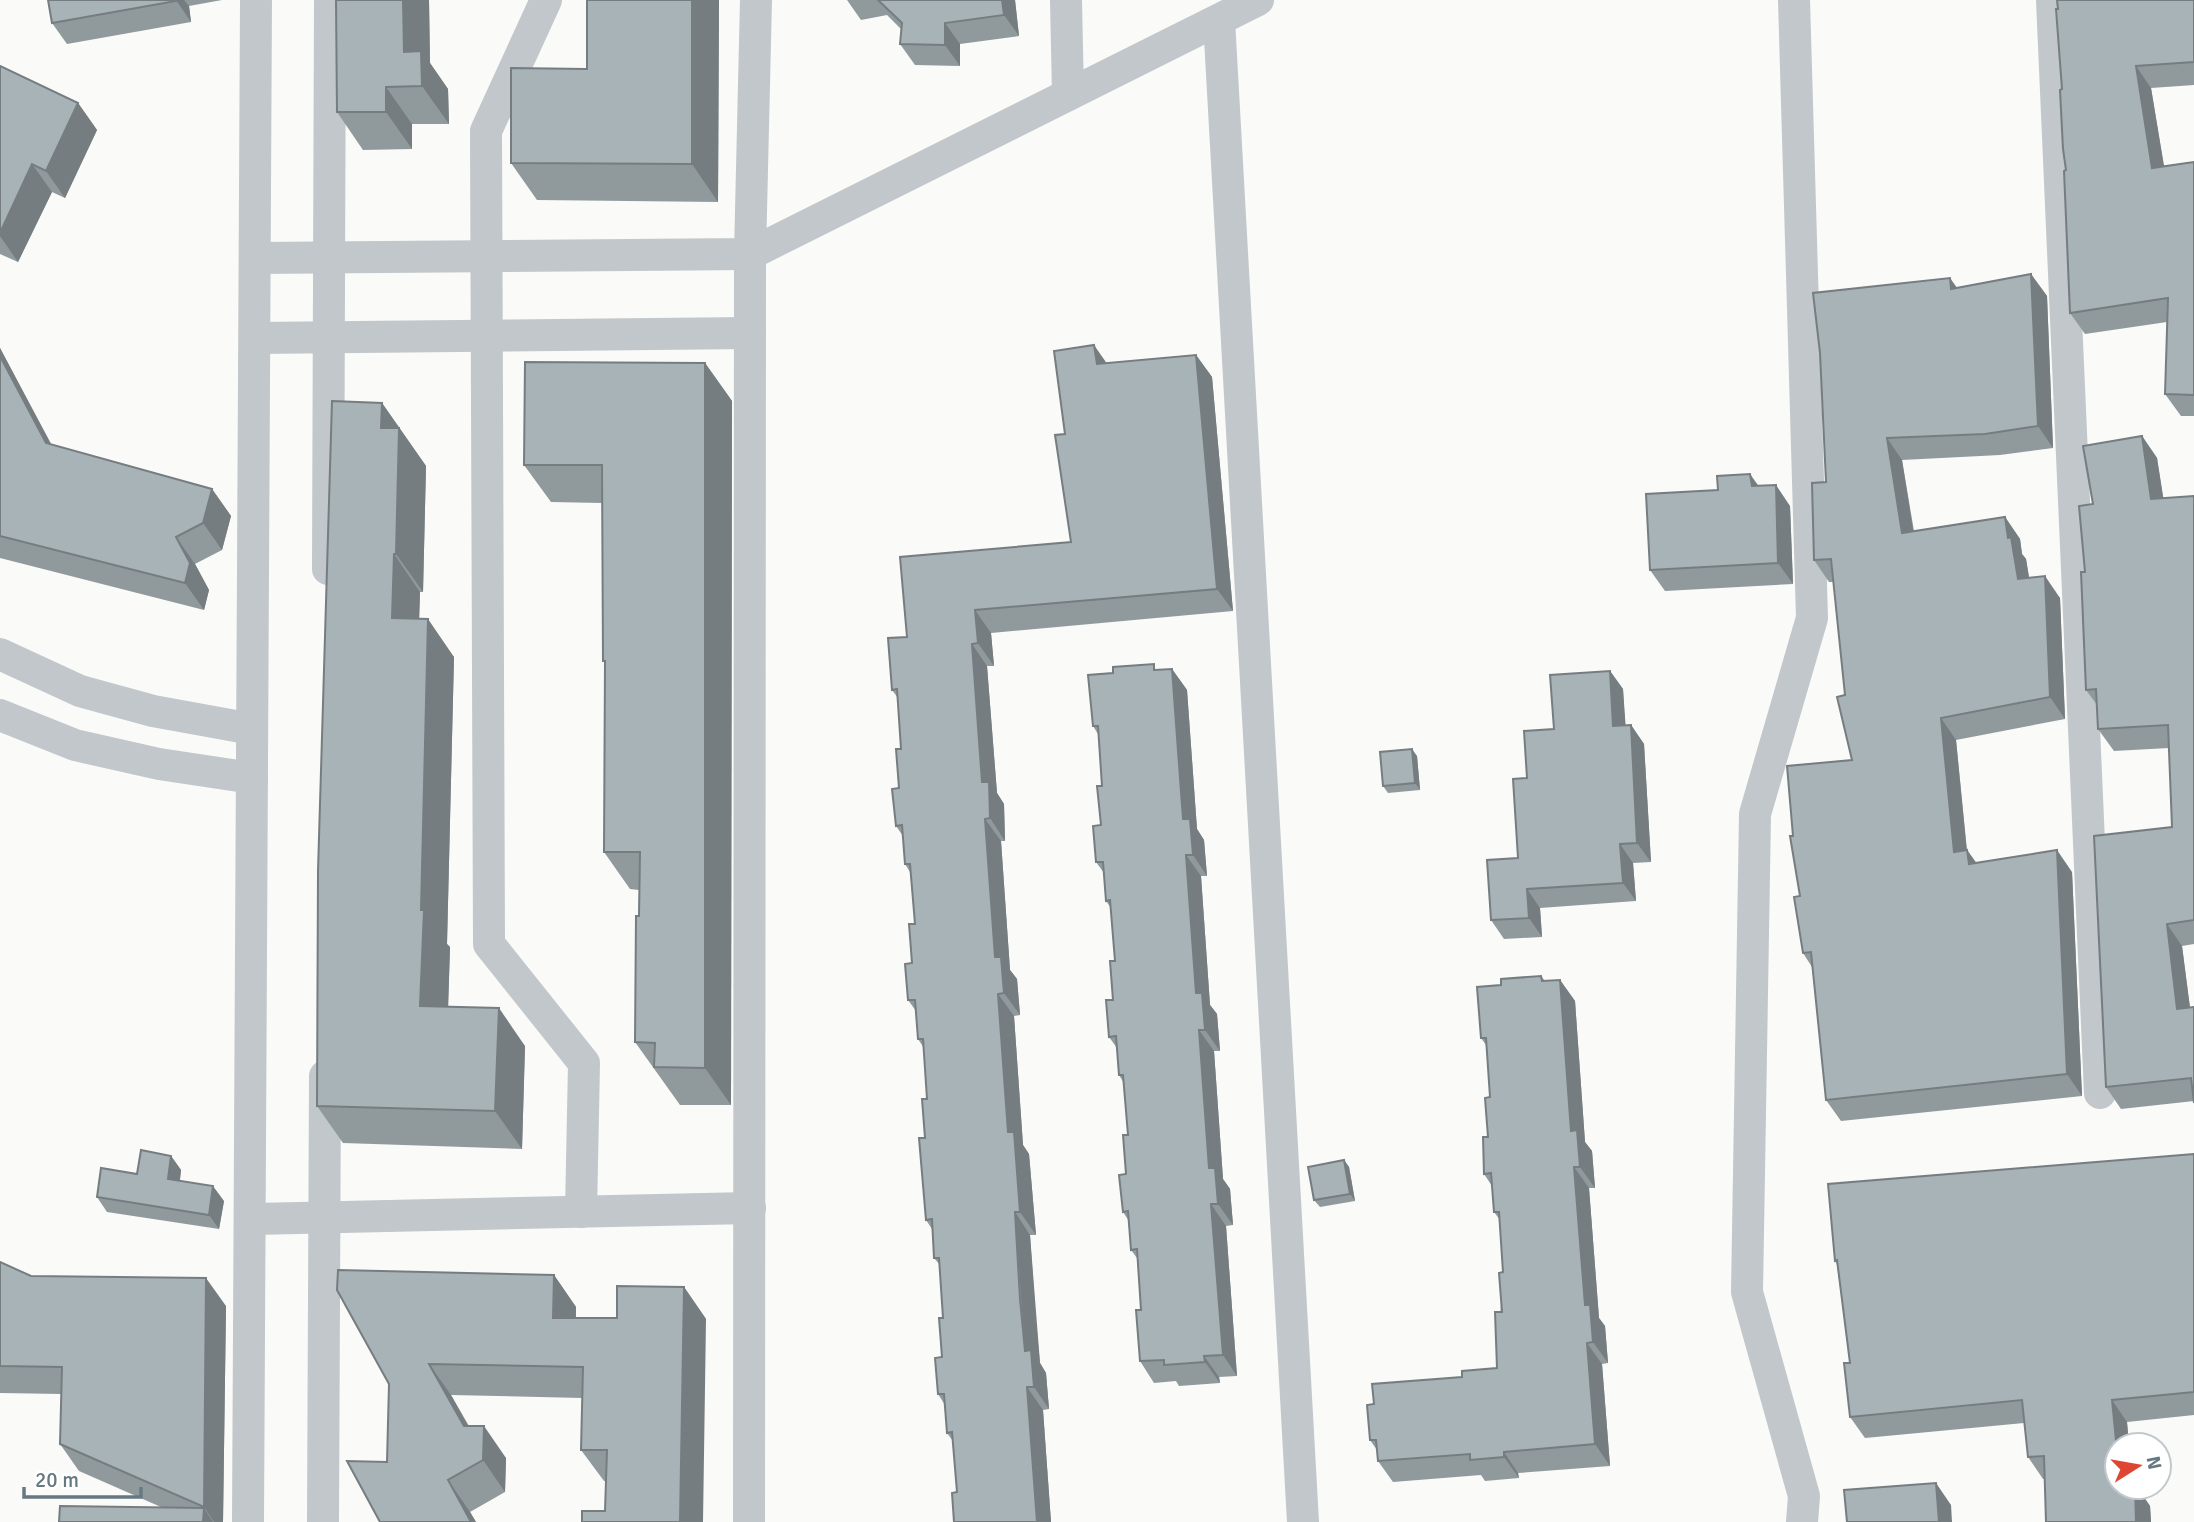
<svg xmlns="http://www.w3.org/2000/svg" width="2194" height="1522" font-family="Signika,sans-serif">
  <rect width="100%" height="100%" fill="#fafaf8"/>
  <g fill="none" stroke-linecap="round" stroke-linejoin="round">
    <g stroke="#c1c7ca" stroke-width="32">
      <path d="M546 0 486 131 489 944 584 1063 581 1212"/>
      <path d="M1066 0 1068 95"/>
      <path d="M1794 0 1812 618 1755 814 1747 1292 1804 1496 1802 1522"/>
      <path d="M2052 0 2100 1093"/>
      <path d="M1219 20 1303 1522"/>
      <path d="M255 258 750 254 756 0"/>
      <path d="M255 338 750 333"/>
      <path d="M328 569 330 0"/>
      <path d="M0 654 80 691 153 711 252 729"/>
      <path d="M0 715 75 745 159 764 252 778"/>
      <path d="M250 1219 750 1208"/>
      <path d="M248 1522 256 0"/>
      <path d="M323 1522 325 1076"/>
      <path d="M749 1522 750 254 1258 0"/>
    </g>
  </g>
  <g fill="#909a9d">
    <path d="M48 0H222L189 6 191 22 67 44 52 23Z"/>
    <path d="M336 0H429L430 63 448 89 449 124H412V149L363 150 337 112Z"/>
    <path d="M587 0H719L718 202 537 200 511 163 587 69Z"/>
    <path d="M847 0H1015L1019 36 960 44V66L915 65 900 44 901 29 887 15 861 20Z"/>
    <path d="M2194 0V85L2151 88 2164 167 2194 162V416H2181L2165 394 2167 322 2085 334 2070 313 2066 170 2062 89Z"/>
    <path d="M0 66 78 103 97 130 65 198 52 192 18 262 0 254Z"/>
    <path d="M2031 274 2047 296 2053 448 2000 455 1902 460 1914 531 2005 517 2020 539 2022 554 2026 559 2029 578 2060 598 2065 719 1956 740 1967 850 1976 863 2072 872 2082 1096 1841 1121 1826 1100 1812 967 1803 953 1800 896 1793 836 1852 760 1833 582H1829L1814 560 1826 482 1957 288Z"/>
    <path d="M0 348 51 445 212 489 231 516 222 550 195 564 209 590 204 610 0 558Z"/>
    <path d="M1196 355 1212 377 1233 611 991 633 994 666H987L997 793 1004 804 1005 841H1001L1010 970 1017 979 1020 1015 1014 1016 1023 1145 1029 1154 1036 1235H1030L1036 1322 1040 1363 1046 1373 1049 1409 1043 1410 1051 1522H954L957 1492 953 1441 947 1433 945 1405 938 1394 942 1357 943 1318 940 1265 934 1258 932 1229 926 1220 925 1138 927 1099 924 1048 918 1039 916 1011 908 1000 912 963 915 924 910 872 905 864 903 836 896 826 901 749 898 698 892 690 907 637 1071 542 1065 434 1107 363Z"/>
    <path d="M705 363 732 401 731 1105H680L635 1042 639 890 630 889 604 852 605 664 603 661 602 503 551 502 524 465Z"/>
    <path d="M382 403 426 466 423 592H420L419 619 454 657 447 944 450 947 448 1007 525 1046 522 1149 343 1143 317 1106Z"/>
    <path d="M2142 436 2157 458 2163 498 2194 496V944L2182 946 2190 1008 2194 1101 2121 1109 2106 1087 2172 827 2169 748 2114 751 2098 729 2097 705 2086 690 2085 572 2093 504Z"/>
    <path d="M1759 486 1790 506 1793 584 1665 591 1650 570 1718 490Z"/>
    <path d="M1172 669 1187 690 1197 829 1204 840 1207 876H1201L1210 1005 1217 1014 1220 1051H1214L1223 1179 1230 1189 1233 1225 1226 1226 1237 1376 1219 1377 1220 1383 1179 1386 1176 1381 1154 1383 1140 1361 1141 1310 1137 1258 1131 1250 1129 1221 1123 1212 1126 1174 1128 1135 1124 1083 1119 1075 1117 1048 1109 1037 1113 1000 1115 961 1111 908 1106 901 1104 873 1096 862 1101 825 1102 786 1098 734 1093 726 1157 670Z"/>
    <path d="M1610 671 1623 689 1625 726 1631 725 1644 744 1651 862 1633 863 1636 901 1540 908 1542 937 1504 939 1491 920 1518 858 1527 778 1554 729Z"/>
    <path d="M1417 756 1420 790 1388 793 1383 786Z"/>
    <path d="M1541 976 1545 981 1560 980 1575 1001 1585 1142 1592 1151 1595 1188H1589L1599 1318 1605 1326 1608 1363 1602 1364 1610 1466 1518 1473 1519 1478 1485 1481 1481 1475 1393 1482 1378 1461 1377 1450 1370 1440 1374 1404 1462 1377 1497 1368 1503 1272 1500 1220 1494 1212 1492 1186 1484 1174 1488 1137 1490 1097 1486 1045 1481 1038Z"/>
    <path d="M2194 1154V1415L2127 1422 2129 1445H2117V1487H2137L2150 1506 2151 1522H2046L2045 1479H2043L2028 1457 2024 1423 1865 1438 1850 1417V1363L1837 1264 1835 1261Z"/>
    <path d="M171 1156 181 1170 180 1181 224 1201 219 1229 107 1212 97 1197 137 1174Z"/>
    <path d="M1344 1160 1349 1167 1355 1201 1320 1207 1314 1200Z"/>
    <path d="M0 1262 31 1276 226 1306 223 1522H59L161 1507 79 1471 60 1444 61 1394 0 1393Z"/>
    <path d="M554 1275 576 1307V1318H617L684 1287 706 1319 605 1511 606 1481H604L581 1450 582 1398 451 1395 469 1426 506 1458 505 1492 470 1512 476 1522H380L387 1462 389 1384Z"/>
  </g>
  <g fill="#767d80">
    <path d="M176 0H184L189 6 191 22Z"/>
    <path d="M403 0H429L430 63 448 89 449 124 422 86 404 52Z"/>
    <path d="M692 0H719L718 202 692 164Z"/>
    <path d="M1002 0H1015L1019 36 1004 15Z"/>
    <path d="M945 23 960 44V66L945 45Z"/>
    <path d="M2136 66 2151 88 2168 190 2152 168Z"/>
    <path d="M386 87 412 124V149L386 112Z"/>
    <path d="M78 103 97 130 65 198 46 171Z"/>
    <path d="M32 164 52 192 18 262 0 236V233Z"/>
    <path d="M2031 274 2047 296 2053 448 2038 426Z"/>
    <path d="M1950 278 1965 299 1951 289Z"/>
    <path d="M1094 345 1110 368 1097 364Z"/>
    <path d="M0 348 65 470 46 443 0 356Z"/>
    <path d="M1196 355 1212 377 1233 611 1217 589Z"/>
    <path d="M705 363 732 401 731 1105 705 1068Z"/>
    <path d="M382 403 426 466 423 592 396 554 381 428Z"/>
    <path d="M2142 436 2157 458 2167 521 2151 499Z"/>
    <path d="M1887 438 1902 460 1917 555 1902 533Z"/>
    <path d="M1750 474 1765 495 1752 486Z"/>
    <path d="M1776 485 1790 506 1793 584 1778 563Z"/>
    <path d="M212 489 231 516 222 550 203 523Z"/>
    <path d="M2005 517 2020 539 2022 554 2026 559 2033 601 2018 579 2008 538Z"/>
    <path d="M176 537 195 564 209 590 204 610 185 583Z"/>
    <path d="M394 554 420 592 418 656 392 618Z"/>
    <path d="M2045 576 2060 598 2065 719 2050 697Z"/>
    <path d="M975 610 991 633 994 666 978 643Z"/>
    <path d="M428 619 454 657 447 944 450 947 447 1043 420 1006 421 910Z"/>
    <path d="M972 644 987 666 997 793 1004 804 1005 841 990 818 982 782Z"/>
    <path d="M1172 669 1187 690 1197 829 1204 840 1207 876 1193 855 1183 819Z"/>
    <path d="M1610 671 1623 689 1627 745 1613 726Z"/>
    <path d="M1941 718 1956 740 1969 874 1954 852Z"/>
    <path d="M1631 725 1644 744 1651 862 1637 843Z"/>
    <path d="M1412 749 1417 756 1420 790 1415 783Z"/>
    <path d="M985 819 1001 841 1010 970 1017 979 1020 1015 1004 993 995 957Z"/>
    <path d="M1620 844 1633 863 1636 901 1623 883Z"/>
    <path d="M1967 850 1983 872 1969 864Z"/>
    <path d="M2057 850 2072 872 2082 1096 2067 1074Z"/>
    <path d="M1186 855 1201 876 1210 1005 1217 1014 1220 1051 1205 1030 1196 993Z"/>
    <path d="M1527 889 1540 908 1542 937 1529 918Z"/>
    <path d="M2167 924 2182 946 2193 1031 2177 1009Z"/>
    <path d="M1560 980 1575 1001 1585 1142 1592 1151 1595 1188 1580 1167 1571 1131Z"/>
    <path d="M998 994 1014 1016 1023 1145 1029 1154 1036 1235 1020 1212 1008 1132Z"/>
    <path d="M499 1008 525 1046 522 1149 495 1111Z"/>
    <path d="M1199 1030 1214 1051 1223 1179 1230 1189 1233 1225 1218 1204 1209 1168Z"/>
    <path d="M171 1156 181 1170 178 1193 168 1179Z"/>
    <path d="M1344 1160 1349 1167 1355 1201 1350 1194Z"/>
    <path d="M1574 1167 1589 1188 1599 1318 1605 1326 1608 1363 1593 1342 1585 1305Z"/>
    <path d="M213 1186 224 1201 219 1229 209 1215Z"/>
    <path d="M1211 1204 1226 1226 1237 1376 1223 1355Z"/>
    <path d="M1015 1212 1030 1235 1040 1363 1046 1373 1049 1409 1034 1387 1025 1351Z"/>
    <path d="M554 1275 576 1307 575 1349 553 1318Z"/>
    <path d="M206 1278 226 1306 223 1522H214L204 1507Z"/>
    <path d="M684 1287 706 1319 703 1522H680Z"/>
    <path d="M1587 1343 1602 1364 1610 1466 1595 1444Z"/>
    <path d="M1204 1356 1219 1377 1220 1383 1205 1362Z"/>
    <path d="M429 1364 451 1395 483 1453 484 1426 506 1458 505 1492 483 1460Z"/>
    <path d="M1027 1387 1043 1410 1051 1522H1037Z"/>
    <path d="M2112 1400 2127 1422 2129 1445H2117V1451Z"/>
    <path d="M1504 1452 1518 1473 1519 1478 1504 1457Z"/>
    <path d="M448 1480 470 1512 476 1522H471Z"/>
    <path d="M1936 1483 1951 1505 1952 1522H1939Z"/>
    <path d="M2135 1487H2137L2150 1506 2151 1522H2136Z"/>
    <path d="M204 1508 213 1522H203Z"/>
  </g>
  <g fill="#a8b3b7" stroke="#767d80" stroke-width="2">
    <path d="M48 0H176V1L52 23Z"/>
    <path d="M336 0H403L404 52 421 51 422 86 386 87V112H337Z"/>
    <path d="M587 0H692V164L511 163V68L587 69Z"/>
    <path d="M878 0H1002L1004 15 945 23V45L900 44 902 23Z"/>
    <path d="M2057 0H2194V62L2136 66 2152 168 2194 162V395L2165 394 2168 298 2070 313 2064 171 2066 170 2063 149 2060 90 2062 89 2056 9H2058Z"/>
    <path d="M0 66 78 103 46 171 32 164 0 233Z"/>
    <path d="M2031 274 2038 426 1985 434 1887 438 1902 533 2005 517 2008 538 2011 537 2018 579 2045 576 2050 697 1941 718 1954 852 1967 850 1969 864 2057 850 2067 1074 1826 1100 1811 952 1803 953 1794 897 1800 896 1790 836H1793L1787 766 1852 760 1837 697 1845 695 1831 559 1814 560 1812 483 1826 482 1820 353 1813 293 1950 278 1951 289Z"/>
    <path d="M1094 345 1097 364 1196 355 1217 589 975 610 978 643 972 644 982 782H989L990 818 985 819 995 957H1001L1004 993 998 994 1008 1132H1014L1020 1212H1015L1020 1299 1025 1351 1031 1350 1034 1387H1027L1037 1522H954L952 1493 957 1492 952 1432 947 1433 944 1394H938L935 1358 942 1357 939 1318H943L939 1258H934L932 1219 926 1220 919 1138H925L922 1099H927L923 1039H918L915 1000H908L905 964 912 963 909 924H915L910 864H905L902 825 896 826 892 789 899 788 896 749H901L897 689 892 690 888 638 907 637 900 557 1071 542 1055 435 1065 434 1054 351Z"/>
    <path d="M0 356 46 443 212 489 203 523 176 537 190 563 185 583 0 536Z"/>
    <path d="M525 362 705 363V1068L654 1067 655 1043 635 1042 636 916H639L640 852H604L605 661H603L602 465H524Z"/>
    <path d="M332 401 382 403 381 428H399L396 554H394L392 618 428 619 421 910H424L420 1006 499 1008 495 1111 317 1106 318 871Z"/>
    <path d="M2142 436 2151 499 2194 496V920L2167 924 2177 1009 2194 1007V1103L2191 1078 2106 1087 2094 836 2172 827 2168 725 2098 729 2096 689 2086 690 2081 572H2085L2079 506 2093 504 2083 446Z"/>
    <path d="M1750 474 1752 486 1776 485 1778 563 1650 570 1646 494 1718 490 1717 476Z"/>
    <path d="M1154 664V670L1172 669 1183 819H1190L1193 855H1186L1196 993H1202L1205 1030H1199L1209 1168H1215L1218 1204H1211L1223 1355 1204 1356 1205 1362 1164 1365V1360L1140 1361 1136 1310H1141L1137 1249 1131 1250 1128 1211 1123 1212 1119 1175 1126 1174 1123 1135H1128L1123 1075H1119L1116 1036 1109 1037 1106 1000H1113L1110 961H1115L1110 900 1106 901 1103 862H1096L1093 826 1101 825 1097 786H1102L1098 726H1093L1088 675 1113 673V667Z"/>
    <path d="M1610 671 1613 726 1631 725 1637 843 1620 844 1623 883 1527 889 1529 918 1491 920 1487 860 1518 858 1513 779 1527 778 1524 731 1554 729 1550 675Z"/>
    <path d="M1412 749 1415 783 1383 786 1380 752Z"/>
    <path d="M1541 976 1542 981 1560 980 1571 1131 1577 1130 1580 1167H1574L1585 1305H1590L1593 1342 1587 1343 1595 1444 1504 1452V1457L1470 1460V1454L1378 1461 1376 1440H1370L1367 1405 1374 1404 1372 1384 1462 1377V1371L1497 1368 1495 1312H1502L1499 1273 1503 1272 1499 1212H1494L1491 1173 1484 1174 1483 1137H1488L1485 1098 1490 1097 1486 1038H1481L1477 987 1501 985V979Z"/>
    <path d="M141 1150 171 1156 168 1179 213 1186 209 1215 97 1197 101 1168 137 1174Z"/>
    <path d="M2194 1154V1392L2112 1400 2117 1451V1487H2135L2136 1522H2046L2044 1456 2028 1457 2022 1400 1850 1417 1844 1363H1850L1837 1260 1835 1261 1828 1184Z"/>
    <path d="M1344 1160 1350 1194 1314 1200 1308 1167Z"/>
    <path d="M0 1262 31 1276 206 1278 204 1507 60 1444 62 1367 0 1366Z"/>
    <path d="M338 1270 554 1275 553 1318H617V1286L684 1287 680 1522H582V1511H605L607 1450H581L583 1367 429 1364 464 1426H484L483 1460 448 1480 471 1522H380L347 1461 387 1462 389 1384 337 1290Z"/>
    <path d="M1936 1483 1939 1522H1847L1844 1490Z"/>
    <path d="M60 1506 204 1508 203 1522H59Z"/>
  </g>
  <g transform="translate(2138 1466) rotate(79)"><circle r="33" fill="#ffffff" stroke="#c2c9cd" stroke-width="2"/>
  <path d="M0-5L12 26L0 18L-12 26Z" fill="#df4533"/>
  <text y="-10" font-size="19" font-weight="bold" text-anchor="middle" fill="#667982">N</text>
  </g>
  <path d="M24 1487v10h117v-10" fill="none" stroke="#667982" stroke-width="3.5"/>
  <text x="35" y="1487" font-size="21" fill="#667982" stroke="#ffffff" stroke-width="5" paint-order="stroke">20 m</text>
</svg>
